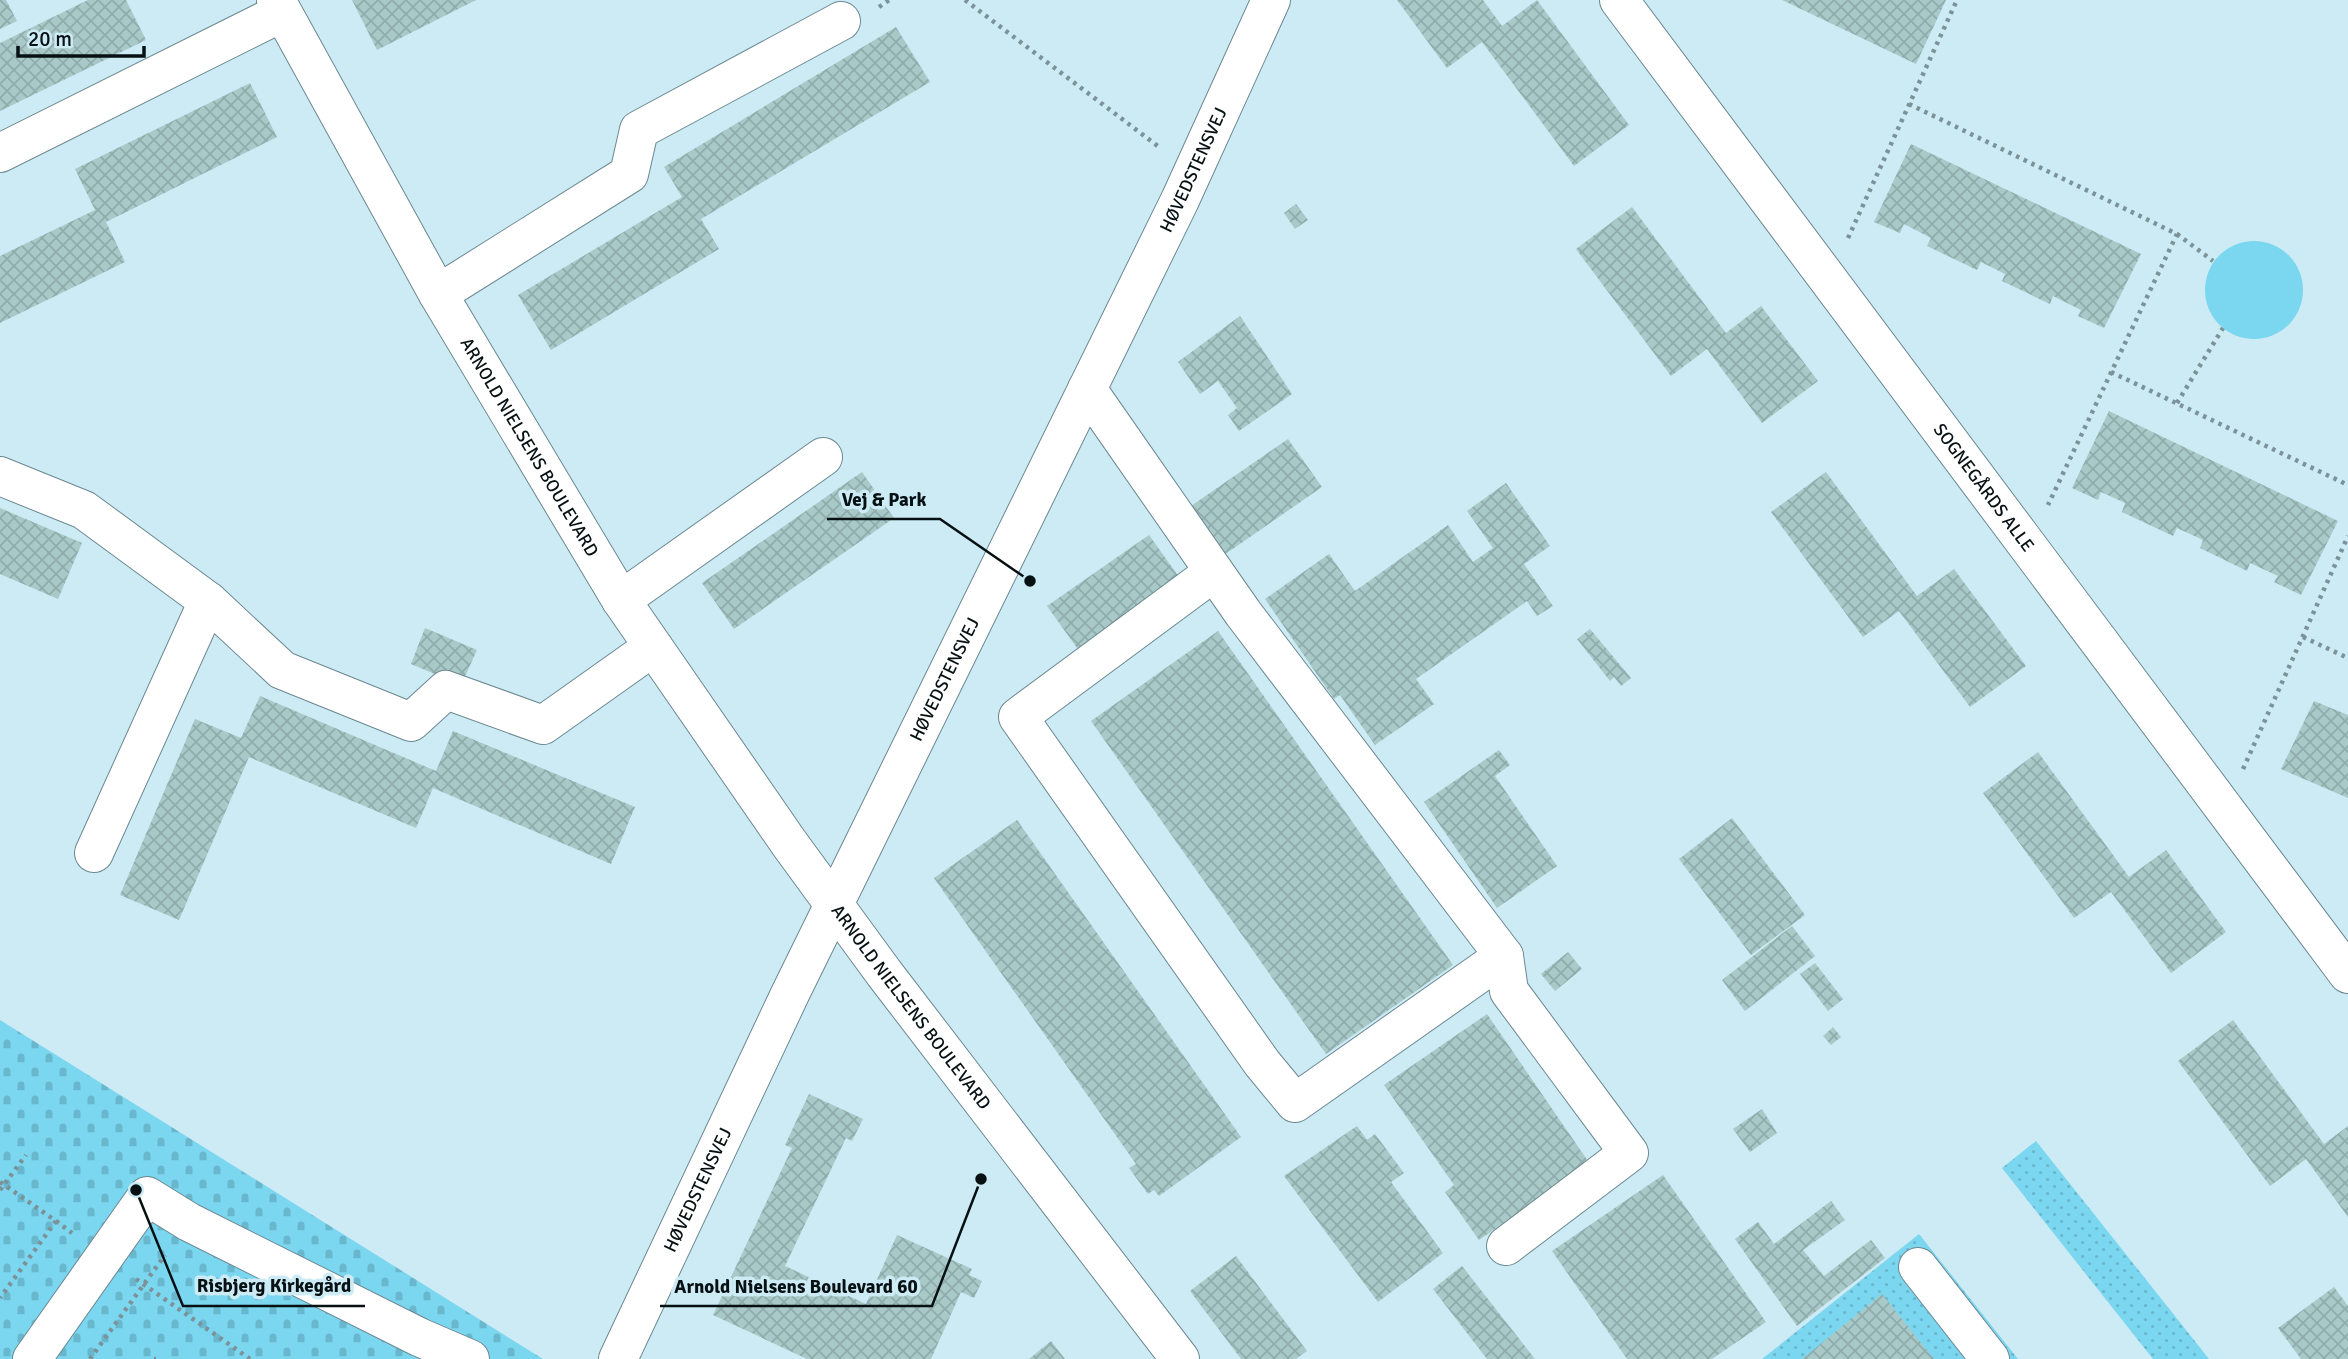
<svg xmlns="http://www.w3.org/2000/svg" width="2348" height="1359" font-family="Signika,sans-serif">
  <defs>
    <pattern id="grass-dots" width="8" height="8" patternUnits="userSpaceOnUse" patternTransform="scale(1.75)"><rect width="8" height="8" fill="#7bd6f0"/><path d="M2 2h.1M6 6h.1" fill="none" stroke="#69b7cd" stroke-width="1.8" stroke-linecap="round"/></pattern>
    <pattern id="cemetery-stones" width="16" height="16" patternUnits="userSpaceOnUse" patternTransform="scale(1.75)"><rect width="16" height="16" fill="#7bd6f0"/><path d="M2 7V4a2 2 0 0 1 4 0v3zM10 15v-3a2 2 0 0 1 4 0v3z" fill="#69b7cd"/></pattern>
    <pattern id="building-cross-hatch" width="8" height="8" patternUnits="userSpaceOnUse" patternTransform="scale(1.75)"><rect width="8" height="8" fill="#a8c9c8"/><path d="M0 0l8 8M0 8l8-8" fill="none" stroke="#8facab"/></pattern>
  </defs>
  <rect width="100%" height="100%" fill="#ccebf5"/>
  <g fill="url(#grass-dots)">
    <path d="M2036 1141 2209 1359H2153L2002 1168Z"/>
    <path d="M1919 1234 2018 1359H1762Z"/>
  </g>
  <path fill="url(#cemetery-stones)" d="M0 1020 543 1359H0Z"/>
  <circle fill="#7bd6f0" cx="2254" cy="290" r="49"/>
  <g fill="url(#building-cross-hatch)">
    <path d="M0 0H6L17 21 0 29Z"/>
    <path d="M88 0H126L146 40 0 111V43Z"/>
    <path d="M352 0H476L377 50Z"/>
    <path d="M1397 0H1483L1502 26 1537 0 1629 125 1574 166 1482 42 1447 68Z"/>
    <path d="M1782 0H1946L1916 64Z"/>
    <path d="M896 27 930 82 701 219 719 249 551 350 518 295 682 197 664 167Z"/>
    <path d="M250 83 277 137 106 222 125 262 0 323V256L95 210 75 169Z"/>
    <path d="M1911 144 2141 254 2104 328 2078 316 2081 310 2053 296 2050 304 2002 281 2005 274 1981 262 1977 270 1927 246 1931 238 1904 224 1900 233 1874 222Z"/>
    <path d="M1296 204 1308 220 1295 229 1284 213Z"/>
    <path d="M1632 207 1726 333 1761 306 1818 381 1762 423 1707 349 1671 376 1576 249Z"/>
    <path d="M1240 316 1292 394 1239 431 1228 415 1237 408 1218 381 1200 394 1178 362Z"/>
    <path d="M2109 411 2338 521 2301 595 2274 582 2278 576 2250 563 2247 571 2200 548 2203 540 2177 528 2173 536 2122 512 2125 503 2101 492 2098 500 2072 488Z"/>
    <path d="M1288 439 1322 487 1224 555 1191 506Z"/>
    <path d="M862 472 894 518 734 629 702 583Z"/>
    <path d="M1826 472 1917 596 1954 569 2026 666 1970 707 1899 611 1863 637 1771 512Z"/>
    <path d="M1506 483 1550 546 1524 564 1553 606 1537 616 1527 601 1416 679 1434 704 1375 745 1340 695 1334 699 1265 599 1329 554 1355 591 1448 525 1473 562 1493 548 1467 511Z"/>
    <path d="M0 508 82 543 58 599 0 574Z"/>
    <path d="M1149 535 1184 584 1082 655 1047 606Z"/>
    <path d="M425 628 477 650 461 685 411 664Z"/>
    <path d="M1590 629 1631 678 1621 686 1614 677 1610 681 1577 639Z"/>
    <path d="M1218 631 1453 965 1326 1054 1091 721Z"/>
    <path d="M260 696 436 771 453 731 635 807 611 864 433 788 416 828 249 757 179 920 120 895 195 719 241 738Z"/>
    <path d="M2314 701 2348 715V798L2281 769Z"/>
    <path d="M1499 750 1510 765 1495 776 1557 866 1497 908 1424 802Z"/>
    <path d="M2038 752 2129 877 2166 850 2226 932 2171 973 2111 892 2074 918 1983 793Z"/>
    <path d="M1732 818 1805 915 1751 955 1679 859Z"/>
    <path d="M1017 820 1241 1137 1159 1196 1154 1190 1148 1194 1129 1168 1136 1164 934 878Z"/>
    <path d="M1792 926 1815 956 1745 1011 1722 980Z"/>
    <path d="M1568 952 1582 969 1555 991 1541 974Z"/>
    <path d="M1815 963 1843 999 1828 1011 1800 974Z"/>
    <path d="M1487 1014 1590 1164 1479 1240 1445 1192 1454 1185 1384 1085Z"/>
    <path d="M2233 1020 2324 1144 2348 1126V1217L2306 1159 2270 1186 2178 1061Z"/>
    <path d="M1833 1027 1841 1037 1831 1045 1823 1036Z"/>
    <path d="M809 1094 863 1119 852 1141 846 1138 785 1266 866 1304 897 1235 972 1269 969 1275 982 1281 974 1298 961 1292 931 1359H807L713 1315 792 1148 785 1145Z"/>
    <path d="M1762 1109 1777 1133 1750 1152 1733 1129Z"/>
    <path d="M1357 1126 1367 1140 1375 1134 1404 1173 1391 1182 1443 1253 1378 1302 1284 1176Z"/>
    <path d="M1663 1175 1766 1322 1712 1359H1627L1552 1251Z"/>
    <path d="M1831 1201 1845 1220 1803 1250 1824 1276 1871 1240 1885 1258 1797 1326 1735 1239 1758 1222 1774 1244Z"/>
    <path d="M1236 1256 1307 1351 1296 1359H1241L1190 1291Z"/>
    <path d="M1462 1266 1535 1359H1487L1433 1289Z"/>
    <path d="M2334 1287 2348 1306V1359H2301L2278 1328Z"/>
    <path d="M1882 1294 1934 1359H1802Z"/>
    <path d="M1051 1341 1065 1359H1029Z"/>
  </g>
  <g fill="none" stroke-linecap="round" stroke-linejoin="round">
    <defs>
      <g id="minor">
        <path id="s1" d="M276 0 438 294 621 600 789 843 884 973 1180 1359"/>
        <path id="s2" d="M1619 0 2348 974"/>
        <path d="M0 153 281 13"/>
        <path d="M438 294 629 174 639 130 841 21"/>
        <path d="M1087 389 1243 613 1504 956 1509 991 1629 1153 1506 1246"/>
        <path d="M0 476 84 510 208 601 282 670 411 722 446 690 543 725 653 647"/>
        <path d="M1214 572 1018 717 1262 1063 1295 1103 1504 956"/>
        <path d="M621 600 823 457"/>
        <path d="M94 853 208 601"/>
        <path d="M1918 1267 1990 1359"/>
        <path d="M32 1359 147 1196 189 1222 419 1337 470 1359"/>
        <path id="s3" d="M618 1359 790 994 1180 200 1271 0"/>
      </g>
    </defs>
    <use href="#minor" stroke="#6c8891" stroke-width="40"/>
    <g stroke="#7c9299" stroke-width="4.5" stroke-dasharray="3.5 5" stroke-linecap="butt">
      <path d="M965 0 1159 147"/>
      <path d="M879 7 889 0"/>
      <path d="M1909 104 2177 234 2048 505"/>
      <path d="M2177 234 2213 261"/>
      <path d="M1848 238 1957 0"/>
      <path d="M2111 372 2348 485"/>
      <path d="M2177 403 2223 328"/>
      <path d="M2303 637 2348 658"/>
      <path d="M2243 769 2348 536"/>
      <path d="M0 1182 56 1221 0 1298"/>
      <path d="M0 1190 26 1155"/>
      <path d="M56 1221 72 1233"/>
      <path d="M136 1279 250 1359"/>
      <path d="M90 1359 165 1255"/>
      <path d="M154 1359H156"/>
    </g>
    <use href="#minor" stroke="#fff" stroke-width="38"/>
  </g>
  <g text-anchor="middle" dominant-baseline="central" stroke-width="7" stroke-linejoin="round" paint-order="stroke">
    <g font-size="18" fill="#071114" stroke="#ccebf5">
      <text stroke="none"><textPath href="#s3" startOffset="1321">HØVEDSTENSVEJ</textPath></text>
      <text stroke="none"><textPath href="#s1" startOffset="514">ARNOLD NIELSENS BOULEVARD</textPath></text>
      <text stroke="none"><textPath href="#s2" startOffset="609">SOGNEGÅRDS ALLE</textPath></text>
      <text stroke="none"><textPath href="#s3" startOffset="754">HØVEDSTENSVEJ</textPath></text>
      <text stroke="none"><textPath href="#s1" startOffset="1192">ARNOLD NIELSENS BOULEVARD</textPath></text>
      <text stroke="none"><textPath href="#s3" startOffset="187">HØVEDSTENSVEJ</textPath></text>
    </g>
  </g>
  <path fill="none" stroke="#071114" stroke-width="2.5" d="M1030 581L940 519H827M136 1190L183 1306H365M981 1179L932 1306H660"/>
  <g fill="#071114" stroke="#ccebf5" stroke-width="2.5">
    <circle cx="1030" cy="581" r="7"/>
    <circle cx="136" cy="1190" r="7"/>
    <circle cx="981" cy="1179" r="7"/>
  </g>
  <g font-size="19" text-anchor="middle" font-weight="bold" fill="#071114" stroke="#ccebf5" stroke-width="7" stroke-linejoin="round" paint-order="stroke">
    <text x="884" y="506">Vej &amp; Park</text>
    <text x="274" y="1292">Risbjerg Kirkegård</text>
    <text x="796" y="1293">Arnold Nielsens Boulevard 60</text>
  </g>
  <path d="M18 46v10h126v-10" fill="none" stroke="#071114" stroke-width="3.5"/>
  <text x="28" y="46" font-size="21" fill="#071114" stroke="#ccebf5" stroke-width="5" paint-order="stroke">20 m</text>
</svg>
